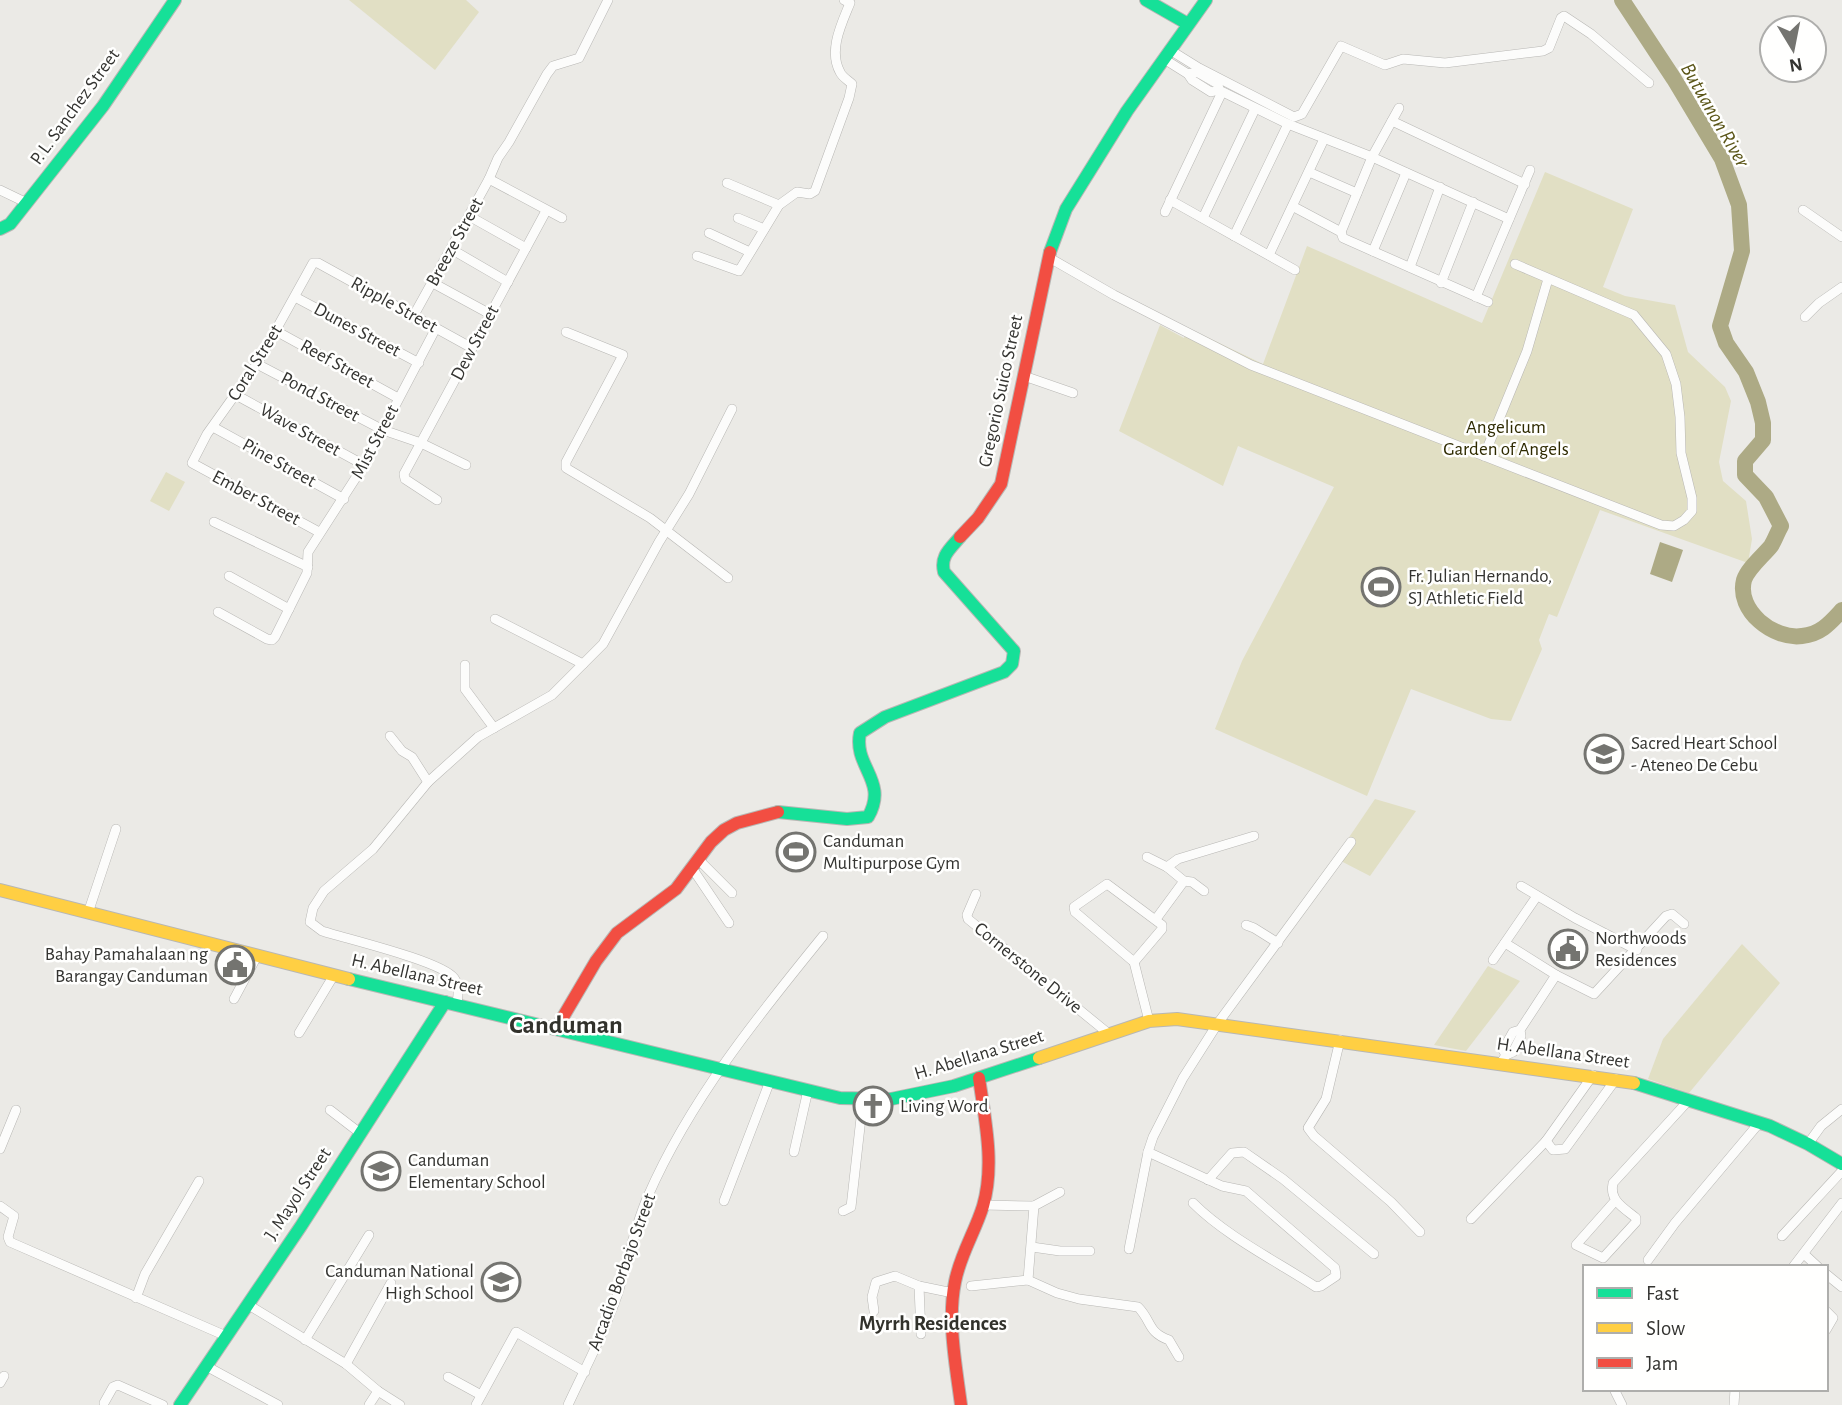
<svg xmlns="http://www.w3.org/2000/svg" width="1842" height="1405" font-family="'Alegreya Sans',sans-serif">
  <rect width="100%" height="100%" fill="#ebeae6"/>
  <g fill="#e1dfc4">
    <path d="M349 0H466L479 12 435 70Z"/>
    <path d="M1545 172 1633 209 1603 287 1625 296 1675 305 1688 352 1725 387 1731 401 1719 462 1723 481 1746 501 1752 539 1748 563 1600 510 1557 617 1549 614 1539 640 1542 649 1511 721 1491 719 1411 689 1367 796 1215 729 1242 661 1334 487 1238 446 1223 486 1119 431 1160 325 1184 338 1188 328 1263 364 1307 246 1482 323Z"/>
    <path d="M166 472 185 482 169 511 150 501Z"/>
    <path d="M1375 799 1416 811 1370 876 1335 858Z"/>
    <path d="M1742 944 1780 983 1689 1093 1648 1079 1663 1039Z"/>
    <path d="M1488 966 1520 981 1466 1051 1434 1045Z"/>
  </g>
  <path fill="#adaa85" d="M1660 542 1683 550 1672 582 1650 574Z"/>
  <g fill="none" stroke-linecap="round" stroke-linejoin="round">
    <path stroke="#adaa85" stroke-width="16" d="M1622 0 1674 79 1722 159 1739 205 1742 251 1720 326 1726 343 1746 372 1758 402 1763 423V440L1745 461V475L1766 497 1781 526C1777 533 1775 540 1771 546 1763 556 1748 568 1744 580 1736 611 1774 640 1802 636 1821 634 1830 623 1842 610"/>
    <defs>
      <g id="street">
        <path d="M1170 50 1199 68 1294 117 1302 114 1341 46 1385 65 1403 59 1445 63 1543 51 1549 48 1561 18 1564 16 1591 34 1649 83"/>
        <path d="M1164 59 1188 74 1197 72 1218 84 1219 90 1288 124 1372 157 1509 219"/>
        <path d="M1188 74 1192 80 1211 92 1219 90"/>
        <path d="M1392 121 1525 184"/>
        <path d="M1309 172 1357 193"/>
        <path d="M489 179 562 218"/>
        <path d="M727 183 779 205"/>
        <path d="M0 190 27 203"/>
        <path d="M1170 200 1295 270"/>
        <path d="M1294 207 1341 232 1343 238 1488 302"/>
        <path d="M1803 210 1842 237"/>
        <path d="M1165 212 1222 92"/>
        <path d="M469 216 526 248"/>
        <path d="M738 218 764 229"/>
        <path d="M1203 218 1255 109"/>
        <path d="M1341 232 1372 157 1399 108"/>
        <path d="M709 233 750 252"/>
        <path d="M1234 236 1288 124"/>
        <path d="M451 249 508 282"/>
        <path d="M1373 251 1406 173"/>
        <path d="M1269 255 1324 139"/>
        <path d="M697 256 739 271 779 205 797 192 810 194 815 191 849 98 852 84C848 80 842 77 840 72 828 50 842 23 850 3L844 0"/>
        <path d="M1048 257 1114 295 1251 365 1661 525 1674 526 1684 520 1692 511V498L1681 453 1680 417 1676 384 1666 354 1634 315 1515 264"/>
        <path d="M1410 267 1440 187"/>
        <path d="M433 283 490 314"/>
        <path d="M1441 283 1473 202"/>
        <path d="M295 297 419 363"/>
        <path d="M1476 297 1530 170"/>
        <path d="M414 315 489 179 498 158 509 142 547 74 553 66 579 58 608 0"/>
        <path d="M1805 317 1819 303 1842 287"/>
        <path d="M276 331 398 398"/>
        <path d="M566 332 623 355 566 462V468L650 518 728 578"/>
        <path d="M257 364 383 430 421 443 466 465"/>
        <path d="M1024 376 1073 393"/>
        <path d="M236 395 364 465"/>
        <path d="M213 427 344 499"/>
        <path d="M1484 456 1527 351 1548 279"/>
        <path d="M437 500 405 479 404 474 546 211"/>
        <path d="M214 522 308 567"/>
        <path d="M319 532 192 463 207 434 257 364 313 263H318L472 348"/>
        <path d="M229 576 289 609"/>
        <path d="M218 612 267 639 272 640 275 637 307 573 308 552 364 465 436 328"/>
        <path d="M495 619 583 664"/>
        <path d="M465 665V689L494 728"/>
        <path d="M390 736 402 751 412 757 428 782"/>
        <path d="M1147 857 1167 867 1184 881 1192 882 1204 891"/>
        <path d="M698 859 732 893"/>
        <path d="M1167 867 1178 859 1254 836"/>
        <path d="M692 868 729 923"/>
        <path d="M1107 884 1162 925V929L1134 962 1075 912 1074 907Z"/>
        <path d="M1521 886 1575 918 1637 950"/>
        <path d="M976 894 967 915 968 919 1109 1034"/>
        <path d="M88 913 116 829"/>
        <path d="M1156 919 1184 881"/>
        <path d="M1246 925 1254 928 1278 943"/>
        <path d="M1505 943 1556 975 1594 994 1666 916 1672 914 1684 924"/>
        <path d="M1493 960 1537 896"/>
        <path d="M1134 962 1149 1021"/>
        <path d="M234 999 257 956"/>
        <path d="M457 1004C458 995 460 986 454 978 441 961 347 939 322 931L310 922 313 908 324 891 373 849 428 782 478 737 552 695 603 644 659 542 689 494 732 409"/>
        <path d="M299 1033 334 975"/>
        <path d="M1340 1040 1326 1099 1308 1128 1314 1136 1391 1202 1420 1232"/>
        <path d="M1506 1055 1503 1050 1513 1032 1520 1030"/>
        <path d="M1501 1063 1506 1055 1513 1052 1521 1036 1520 1030 1556 975"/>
        <path d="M330 1110 360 1133"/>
        <path d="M1546 1141 1553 1150 1565 1149 1616 1079"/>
        <path d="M1808 1144 1821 1126 1842 1109"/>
        <path d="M0 1149 16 1110"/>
        <path d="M794 1152 808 1090"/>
        <path d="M1148 1152 1222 1186 1246 1191 1335 1268 1336 1276 1321 1286 1316 1287C1276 1261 1226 1236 1193 1203"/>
        <path d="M1208 1180 1232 1153 1244 1152 1283 1179 1374 1254"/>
        <path d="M724 1201 770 1081"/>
        <path d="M1615 1201 1576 1245 1603 1258 1636 1222V1218C1624 1208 1609 1201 1613 1183L1688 1101"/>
        <path d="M983 1205 1034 1206"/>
        <path d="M0 1206 14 1216 8 1237 10 1242 226 1336"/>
        <path d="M843 1211 851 1207 863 1100"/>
        <path d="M1471 1219 1546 1141 1593 1075"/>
        <path d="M1782 1236 1842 1171"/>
        <path d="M1032 1247 1060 1251H1090"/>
        <path d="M1129 1249 1148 1152 1153 1137 1183 1078 1218 1023 1351 842"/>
        <path d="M1804 1254 1818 1267"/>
        <path d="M1648 1260 1675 1223 1760 1122"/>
        <path d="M1793 1267 1842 1203"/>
        <path d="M1826 1274 1842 1287"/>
        <path d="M1028 1280 1034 1206 1060 1192"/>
        <path d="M919 1286 921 1334"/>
        <path d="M971 1286 1028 1280 1057 1293 1079 1299 1138 1307C1152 1321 1147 1332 1169 1340L1179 1357"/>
        <path d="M136 1298 145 1274 199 1181"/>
        <path d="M247 1304 346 1364 378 1391 400 1405"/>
        <path d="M874 1311 872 1297 876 1282 895 1276 919 1286 953 1293"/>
        <path d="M1826 1311 1833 1318 1826 1330"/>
        <path d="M305 1340 369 1235"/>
        <path d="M346 1364 391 1283"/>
        <path d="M206 1366 278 1405"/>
        <path d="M448 1377 481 1395"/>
        <path d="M0 1383 4 1376"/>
        <path d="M1614 1389 1622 1405"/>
        <path d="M104 1403 113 1387 118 1385 163 1405"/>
        <path d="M369 1405 378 1391"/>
        <path d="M476 1405 516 1332 585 1372"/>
        <path d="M568 1405C585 1368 605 1332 618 1293 628 1260 634 1228 648 1196 690 1100 757 1017 823 936"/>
        <path d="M1734 1405 1735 1389"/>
      </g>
      <g id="fast">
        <path d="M1146 0 1188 24"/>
        <path d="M0 229 10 224 103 106 175 0"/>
        <path d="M1050 252 1066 209 1127 111 1206 0"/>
        <path d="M778 812 847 819 868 817C889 781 853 767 860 733L885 717 1004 672 1012 664 1014 651 944 572C940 556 950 549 960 537"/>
        <path d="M349 979 840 1098 891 1099 954 1086 1039 1058"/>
        <path d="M1634 1083 1770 1126 1808 1144 1842 1164"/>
        <path d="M180 1405 301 1226 445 1002"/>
      </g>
      <g id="slow">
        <path d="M0 890 349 979"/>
        <path d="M1039 1058 1149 1021 1177 1019 1634 1083"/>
      </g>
      <g id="jam">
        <path d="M960 537 978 518 1001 484 1050 252"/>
        <path d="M556 1029 596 961 617 933 676 889 711 842 724 830 737 823 778 812"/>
        <path d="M961 1405C956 1366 947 1321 955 1282 960 1255 975 1232 983 1206 995 1165 985 1120 979 1078"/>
      </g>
    </defs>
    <use href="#street" stroke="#b8b7b4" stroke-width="10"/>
    <use href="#fast" stroke="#b8b7b4" stroke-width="14"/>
    <use href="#slow" stroke="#b8b7b4" stroke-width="14"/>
    <use href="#jam" stroke="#b8b7b4" stroke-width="14"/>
    <use href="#street" stroke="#fcfcfb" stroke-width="9"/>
    <use href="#fast" stroke="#16e098" stroke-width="12"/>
    <use href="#slow" stroke="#ffcf43" stroke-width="12"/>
    <use href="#jam" stroke="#f24e42" stroke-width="12"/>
  </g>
  <defs>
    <symbol id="stadium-ring" viewBox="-11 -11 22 22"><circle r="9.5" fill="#fffffe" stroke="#747470" stroke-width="1.5"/><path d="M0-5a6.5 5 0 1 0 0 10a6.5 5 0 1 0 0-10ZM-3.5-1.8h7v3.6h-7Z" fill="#747470"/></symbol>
    <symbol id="school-ring" viewBox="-11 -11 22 22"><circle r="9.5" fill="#fffffe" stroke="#747470" stroke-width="1.5"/><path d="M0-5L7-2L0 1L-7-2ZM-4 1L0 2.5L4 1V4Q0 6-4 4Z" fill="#747470"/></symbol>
    <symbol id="civic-ring" viewBox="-11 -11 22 22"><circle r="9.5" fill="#fffffe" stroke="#747470" stroke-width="1.5"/><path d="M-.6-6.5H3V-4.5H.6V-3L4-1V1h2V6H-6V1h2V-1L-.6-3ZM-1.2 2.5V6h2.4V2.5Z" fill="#747470"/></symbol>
    <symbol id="church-ring" viewBox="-11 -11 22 22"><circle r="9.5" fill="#fffffe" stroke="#747470" stroke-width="1.5"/><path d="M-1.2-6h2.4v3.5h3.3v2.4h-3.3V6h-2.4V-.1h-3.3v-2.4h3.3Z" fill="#747470"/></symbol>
  </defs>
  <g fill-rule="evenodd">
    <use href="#stadium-ring" x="1359" y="565" width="44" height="44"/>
    <use href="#school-ring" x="1582" y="732" width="44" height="44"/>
    <use href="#stadium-ring" x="774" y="830" width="44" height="44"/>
    <use href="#civic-ring" x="1546" y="927" width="44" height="44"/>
    <use href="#civic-ring" x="213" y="943" width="44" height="44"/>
    <use href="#church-ring" x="851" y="1084" width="44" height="44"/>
    <use href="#school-ring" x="359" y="1149" width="44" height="44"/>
    <use href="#school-ring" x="479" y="1260" width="44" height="44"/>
  </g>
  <g text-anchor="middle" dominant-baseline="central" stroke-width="5" stroke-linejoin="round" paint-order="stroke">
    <g font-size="19" fill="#343431" stroke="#fffffe">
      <text transform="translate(75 107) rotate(-54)">P. L. Sanchez Street</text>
      <text transform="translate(455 242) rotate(-61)">Breeze Street</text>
      <text transform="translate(394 305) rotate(29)">Ripple Street</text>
      <text transform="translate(357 330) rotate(28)">Dunes Street</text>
      <text transform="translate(475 343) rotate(-62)">Dew Street</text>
      <text transform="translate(255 363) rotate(-58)">Coral Street</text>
      <text transform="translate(337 364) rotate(29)">Reef Street</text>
      <text transform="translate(1001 391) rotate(-78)">Gregorio Suico Street</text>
      <text transform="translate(320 397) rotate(28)">Pond Street</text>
      <text transform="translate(300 430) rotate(29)">Wave Street</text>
      <text transform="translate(375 442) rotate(-62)">Mist Street</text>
      <text transform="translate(279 463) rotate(29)">Pine Street</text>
      <text transform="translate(256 498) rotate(28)">Ember Street</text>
      <text transform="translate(1028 968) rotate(39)">Cornerstone Drive</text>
      <text transform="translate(417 975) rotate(13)">H. Abellana Street</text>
      <text transform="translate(1563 1053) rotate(8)">H. Abellana Street</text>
      <text transform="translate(979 1055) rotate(-17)">H. Abellana Street</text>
      <text transform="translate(298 1194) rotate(-57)">J. Mayol Street</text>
      <text transform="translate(622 1272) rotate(-70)">Arcadio Borbajo Street</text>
    </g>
    <g font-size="19" fill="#2e2a00" stroke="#fffffe">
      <text x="1506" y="427">Angelicum<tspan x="1506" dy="22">Garden of Angels</tspan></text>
    </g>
    <g font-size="19" fill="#343431" stroke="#fffffe" text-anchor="start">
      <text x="1408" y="576">Fr. Julian Hernando,<tspan x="1408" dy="22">SJ Athletic Field</tspan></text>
      <text x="1631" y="743">Sacred Heart School<tspan x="1631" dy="22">- Ateneo De Cebu</tspan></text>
      <text x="823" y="841">Canduman<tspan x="823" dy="22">Multipurpose Gym</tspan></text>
      <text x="1595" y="938">Northwoods<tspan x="1595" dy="22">Residences</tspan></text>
      <text x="208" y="954" text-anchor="end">Bahay Pamahalaan ng<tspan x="208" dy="22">Barangay Canduman</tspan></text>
      <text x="900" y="1106">Living Word</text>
      <text x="408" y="1160">Canduman<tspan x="408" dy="22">Elementary School</tspan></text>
      <text x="474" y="1271" text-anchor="end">Canduman National<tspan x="474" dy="22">High School</tspan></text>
    </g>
    <g font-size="21" font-style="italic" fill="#5b5618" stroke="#fffffe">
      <text transform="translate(1715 115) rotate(60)">Butuanon River</text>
    </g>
    <g font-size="21" font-weight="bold" fill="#32322c" stroke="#fffffe">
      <text x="933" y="1323">Myrrh Residences</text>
    </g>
    <g font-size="26" font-weight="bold" fill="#32322c" stroke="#fffffe">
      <text x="566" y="1025">Canduman</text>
    </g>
  </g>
  <rect x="1583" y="1265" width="245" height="126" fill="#fffffe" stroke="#aeaeac" stroke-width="2"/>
  <rect x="1597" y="1288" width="35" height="10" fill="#16e098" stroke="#aeaeac" stroke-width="2"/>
  <text x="1646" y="1300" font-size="21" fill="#343431">Fast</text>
  <rect x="1597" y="1323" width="35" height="10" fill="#ffcf43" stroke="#aeaeac" stroke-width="2"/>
  <text x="1646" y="1335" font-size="21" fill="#343431">Slow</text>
  <rect x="1597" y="1358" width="35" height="10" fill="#f24e42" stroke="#aeaeac" stroke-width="2"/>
  <text x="1646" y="1370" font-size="21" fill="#343431">Jam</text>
  <g transform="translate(1793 49) rotate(170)"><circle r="33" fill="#fffffe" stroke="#aeaeac" stroke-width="2"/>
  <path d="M0-5L12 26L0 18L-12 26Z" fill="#747470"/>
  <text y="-10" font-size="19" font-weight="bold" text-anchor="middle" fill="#343431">N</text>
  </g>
</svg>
